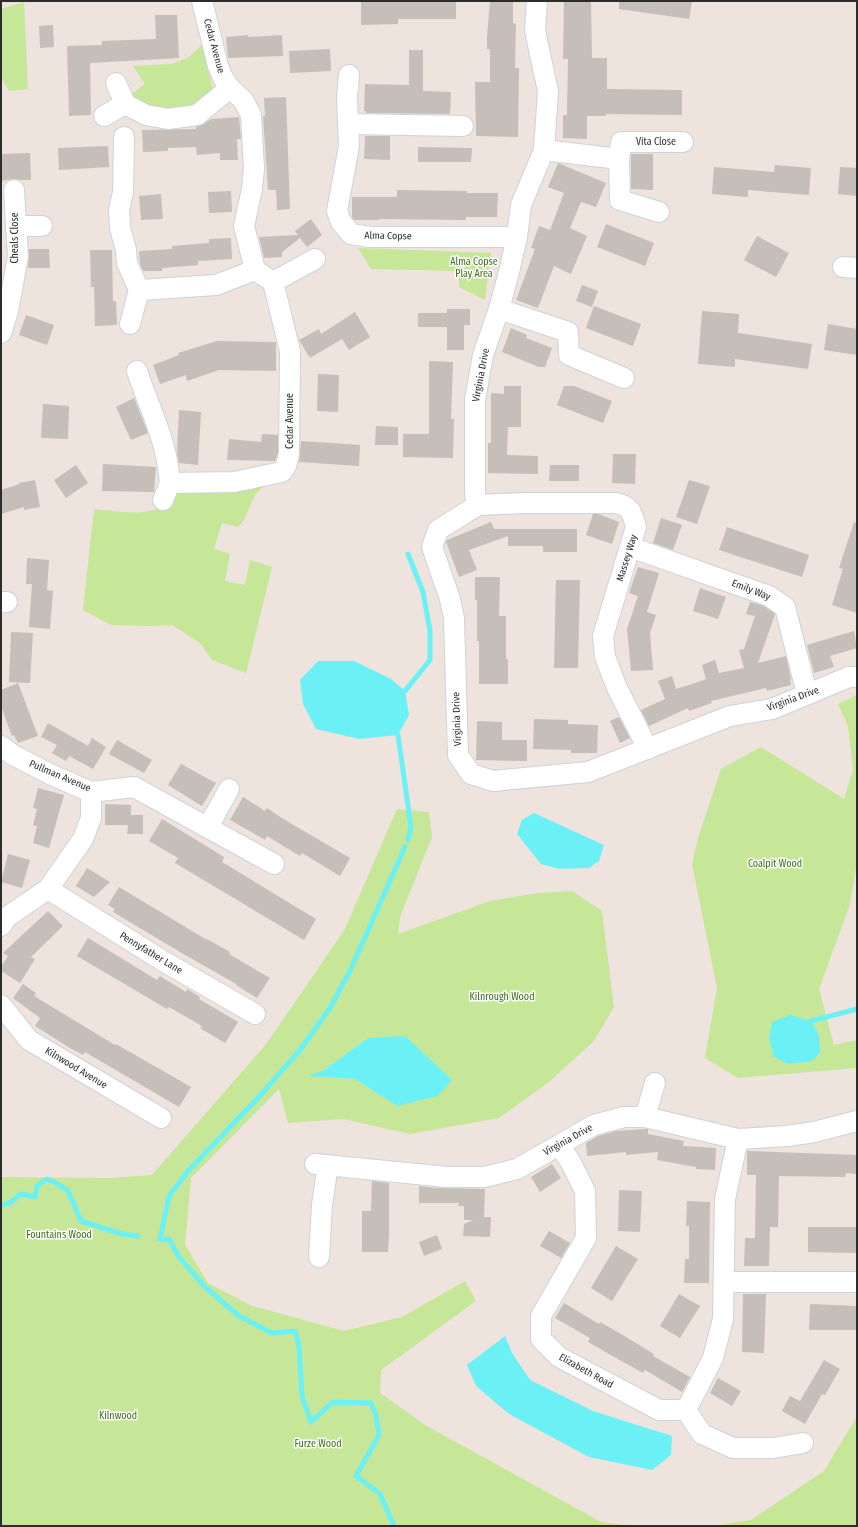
<svg xmlns="http://www.w3.org/2000/svg" width="858" height="1527" font-family="'Fira Sans Condensed',sans-serif">
  <rect width="100%" height="100%" fill="#eee3dd"/>
  <g fill="#c5e797" fill-rule="evenodd">
    <path d="M24 2 28 89 9 91 1 77V9Z"/>
    <path d="M202 45 207 68 213 88 210 96 192 110 162 115 129 96 145 84 133 66 172 64 189 57Z"/>
    <path d="M358 248 491 253 485 300 459 287V271L371 269Z"/>
    <path d="M267 483 255 495 244 520 238 527 222 523 214 549 230 554 225 581 245 585 250 560 272 567 246 673 212 660 200 643 172 625 148 626 111 625 83 610 94 509C116 511 144 517 163 506 169 503 174 495 178 490Z"/>
    <path d="M857 695V862L850 904 819 989 834 1045 857 1040V1068L738 1078 705 1058 717 988 692 864 698 838 721 769 761 747 844 799 853 770 848 726 838 704Z"/>
    <path d="M397 809 429 812 432 837 400 917 398 934 490 901 538 893 572 891 602 911 614 1007 594 1041 550 1081 499 1118 410 1134 343 1119 288 1123 279 1089 191 1178 185 1245 208 1283 252 1306 344 1331 402 1317 465 1281 476 1301 381 1370 380 1393 425 1425 601 1522 633 1526H1V1177L112 1178 152 1175 267 1043 345 929ZM368 1038 397 1106 355 1079 309 1076 324 1070Z"/>
    <path d="M856 1418 857 1526H714L751 1520 824 1471Z"/>
  </g>
  <g fill="#6bf1f5">
    <path d="M318 661H354L391 679 405 691 409 715 398 735 359 739 316 729 303 704 300 680Z"/>
    <path d="M534 813 604 845 599 861 589 868 559 869 541 864 517 834 522 820Z"/>
    <path d="M790 1015 811 1021 819 1035 820 1053 812 1061 788 1064 774 1057 769 1039 772 1022Z"/>
    <path d="M405 1036 452 1080 438 1096 397 1106 355 1079 308 1076 324 1070 368 1038Z"/>
    <path d="M505 1336 512 1353 530 1380 593 1411 672 1436 671 1455 652 1470 589 1457 509 1414 476 1386 467 1365Z"/>
  </g>
  <g fill="none" stroke-linecap="round" stroke-linejoin="round">
    <g stroke="#6bf1f5" stroke-width="5">
      <path d="M405 691 430 660V631L423 592 408 554"/>
      <path d="M398 735 411 827 408 840"/>
      <path d="M811 1021 857 1009"/>
      <path d="M1 1205 10 1203 21 1194 35 1197 37 1186 47 1179 58 1184 68 1191 81 1221 122 1234 138 1236"/>
      <path d="M394 1526 380 1494 356 1476 379 1435 376 1415 371 1403 333 1402 311 1422 302 1396 299 1346 295 1331 272 1333 239 1316 205 1287 179 1257 169 1239H160L169 1196 188 1171 257 1099 300 1050 330 1008 350 971 405 847"/>
    </g>
  </g>
  <g fill="#c6beb9">
    <path d="M361 1H456V19H398V24L361 25Z"/>
    <path d="M490 1H513V23L516 24 515 68H519L518 137 476 136 475 82H490V49H487V36Z"/>
    <path d="M564 1H591L592 58H607V89L682 90V115L606 114V116H587V139L563 138V115H567L568 59H563Z"/>
    <path d="M619 1H692L689 19 619 9Z"/>
    <path d="M155 15H177L179 58 90 63 91 115 69 116 67 46 102 45V41L156 39Z"/>
    <path d="M53 25 54 47 40 48 39 26Z"/>
    <path d="M248 35V37L282 35 283 56 228 58 226 37Z"/>
    <path d="M330 49 331 71 290 73 289 51Z"/>
    <path d="M409 50H423V91L451 92 450 114 366 113V111H364L365 84 409 85Z"/>
    <path d="M286 97 290 209 277 210 276 190H268L263 116H265L264 98Z"/>
    <path d="M239 117 241 139H237L238 160H220V153L197 155 196 147 168 148V151L143 152 142 130 196 129V127L204 124 211 119Z"/>
    <path d="M365 136H390V160L364 159Z"/>
    <path d="M108 146 109 167 59 170 58 148Z"/>
    <path d="M418 147 472 148 471 162H418Z"/>
    <path d="M30 153 31 180H20L14 179 1 181V154Z"/>
    <path d="M631 154H653V190L631 189Z"/>
    <path d="M558 163 606 183 596 207 581 202 570 228 587 236 571 274 554 266 538 308 516 300 535 249 531 248 539 226 550 230 564 193 548 187Z"/>
    <path d="M775 165 811 168 809 195 748 190V197L712 194 714 167 774 172Z"/>
    <path d="M840 167 857 168V196L838 194Z"/>
    <path d="M397 190 467 191V193H498L497 217H466V220L379 219V220H354L352 217V197H397Z"/>
    <path d="M231 191 232 212 209 213 208 192Z"/>
    <path d="M161 194 163 219 141 220 139 196Z"/>
    <path d="M311 219 322 235 307 247 300 238 282 252V257L264 258 259 237 298 235 295 231Z"/>
    <path d="M606 224 654 243 645 266 597 247Z"/>
    <path d="M757 236 789 253 776 277 744 260Z"/>
    <path d="M231 238 232 259 198 261V265L162 268V271H143L140 264 139 251 172 249V246L209 243V239Z"/>
    <path d="M29 249H49L50 268H28Z"/>
    <path d="M90 250H112L113 301H116L117 325 95 326 94 287H91Z"/>
    <path d="M582 285 598 291 592 307 576 301Z"/>
    <path d="M594 306 641 324 633 346 586 328Z"/>
    <path d="M447 309H470V325H464V350H447V327H418V313H447Z"/>
    <path d="M702 311 739 314 738 333 812 344 808 369 735 359V367L698 364Z"/>
    <path d="M355 312 370 337 349 350 342 339 310 358 299 340 319 329 321 334Z"/>
    <path d="M26 315 54 325 47 345 19 335Z"/>
    <path d="M828 324 857 329V355L824 350Z"/>
    <path d="M511 328 527 335 526 338 552 348 545 367H539L502 352Z"/>
    <path d="M217 341 276 342V371L219 370 187 381 186 375 160 384 153 365 179 355 178 353Z"/>
    <path d="M429 361 453 362 451 419H454L453 458 403 457V434H429Z"/>
    <path d="M318 374 339 375 338 412 317 411Z"/>
    <path d="M504 386H521V427H508L507 455 538 456V474L488 473V443H491V393L504 394Z"/>
    <path d="M564 386H574L612 401 603 423 557 405Z"/>
    <path d="M134 398 148 433 131 440 116 407Z"/>
    <path d="M43 404 69 406 68 439 41 438Z"/>
    <path d="M179 410 201 412 198 465 179 463 177 452Z"/>
    <path d="M376 426 398 427V445H375Z"/>
    <path d="M262 434 278 435V453L275 461 227 460 229 439 261 442Z"/>
    <path d="M301 441 360 445 359 466 299 462Z"/>
    <path d="M613 454H636L635 484 612 483Z"/>
    <path d="M103 464 156 467 154 492 102 491Z"/>
    <path d="M76 465 88 483 66 498 54 480Z"/>
    <path d="M550 465H579V481H549Z"/>
    <path d="M35 480 40 507 24 510V507L1 514V490L20 484 19 483Z"/>
    <path d="M689 480 710 486 697 524 676 517Z"/>
    <path d="M593 514H598L619 522 612 544 586 535Z"/>
    <path d="M661 518 682 525 673 550 653 543Z"/>
    <path d="M491 522 494 529H577V552H543V546H508V536L469 550 477 570 459 577 446 542 447 540Z"/>
    <path d="M854 522 857 523V613L832 605 843 569 839 568Z"/>
    <path d="M727 527 809 555 802 577 719 550Z"/>
    <path d="M27 558 49 560 47 590 53 591 50 629 29 627 32 584H26Z"/>
    <path d="M638 567 659 573 647 612 656 615 650 633 653 670 631 671 627 629 638 596 629 593Z"/>
    <path d="M475 577H500L499 616H506V659H508V684H479V641H477V600H475Z"/>
    <path d="M556 580H580L578 668H554Z"/>
    <path d="M700 588 726 597 718 619 693 611Z"/>
    <path d="M750 602 764 606 775 614 758 663 786 656 791 679 790 680 791 685 767 691 766 688 711 701 712 703 689 711 688 708 649 726 641 710 665 699 658 681 672 676 676 689 692 684 706 679 702 665 715 660 719 673 744 668 739 650 744 649 755 616 746 614Z"/>
    <path d="M854 631 857 648 830 656 834 667 814 673 807 645Z"/>
    <path d="M11 632 33 633 30 683 9 682Z"/>
    <path d="M18 683 38 736 18 743 14 735 12 736 1 706V690Z"/>
    <path d="M619 717 630 738 620 743 610 721Z"/>
    <path d="M534 719 568 720V724L598 725 597 753H571V750L533 749Z"/>
    <path d="M477 721 502 722V740H527V761L476 760Z"/>
    <path d="M48 723 88 746 92 738 106 747 93 769 69 756 66 761 52 753 57 745 41 737Z"/>
    <path d="M117 740 152 760 144 773 109 754Z"/>
    <path d="M181 764 216 783 202 806 168 785Z"/>
    <path d="M38 788 64 795 49 848 33 843 37 826 33 825 37 809 33 808Z"/>
    <path d="M243 797 265 811 267 808 285 820 350 858 340 876 302 853 300 856 267 836 265 840 230 820Z"/>
    <path d="M105 804 131 805V815H143V834H127L128 825H105Z"/>
    <path d="M162 819 224 857 222 862 316 919 304 940 175 863 178 858 149 841Z"/>
    <path d="M8 854 30 860 22 888 1 882Z"/>
    <path d="M87 868 110 882 94 897 76 886Z"/>
    <path d="M119 887 207 940V939L230 952 229 954 270 978 257 998 236 985V984L180 952 113 912 115 909 108 905Z"/>
    <path d="M48 911 63 926 31 957 35 959 20 983 1 971V967L8 956 3 953Z"/>
    <path d="M88 938 157 980 160 976 186 992 187 989 200 997 199 999 238 1022 225 1043 200 1028 202 1026 169 1007 167 1009 77 956Z"/>
    <path d="M23 984 36 993 34 996 115 1045 116 1044 191 1087 179 1107 85 1052 83 1055 70 1048 35 1026 40 1018 13 998Z"/>
    <path d="M646 1129H648V1134L684 1141 683 1146 716 1148 715 1170 696 1169V1167L657 1160 658 1152 626 1155V1152L587 1156 586 1143 598 1136 616 1131Z"/>
    <path d="M747 1151 857 1155V1174L846 1173 845 1177 779 1176 778 1227H770L769 1266H744L745 1238H755L756 1175H747Z"/>
    <path d="M552 1164 561 1178 540 1192 531 1177Z"/>
    <path d="M372 1181 389 1183V1234L388 1252H362V1211H371Z"/>
    <path d="M419 1186 436 1188 485 1189 484 1217H491L490 1237 463 1236 464 1224 473 1220H464V1206H458L459 1203H419Z"/>
    <path d="M619 1190 642 1191 640 1232 618 1231Z"/>
    <path d="M687 1201 710 1202 709 1283H684L685 1259H689V1226H686Z"/>
    <path d="M808 1227H857V1253L808 1252Z"/>
    <path d="M549 1231 570 1243 561 1258 540 1246Z"/>
    <path d="M437 1235 442 1249 424 1256 419 1242Z"/>
    <path d="M616 1246 638 1259 612 1301 591 1288Z"/>
    <path d="M679 1294 700 1306 680 1338 660 1326Z"/>
    <path d="M743 1294H766L764 1353 742 1352Z"/>
    <path d="M564 1303 599 1324 600 1322 621 1334 654 1354 653 1356 690 1377 682 1392 645 1370 643 1373 609 1354 588 1342 590 1338 555 1318Z"/>
    <path d="M810 1304 857 1306V1330H809Z"/>
    <path d="M824 1360 840 1369 825 1395 822 1394 805 1424 782 1411 790 1396 800 1401Z"/>
    <path d="M718 1378 741 1391 732 1406 710 1393Z"/>
  </g>
  <g fill="none" stroke-linecap="round" stroke-linejoin="round">
    <defs>
      <g id="minor">
        <path d="M349 75 347 97 349 146 337 211 341 222 351 234 370 237H517"/>
        <path d="M116 83 125 104 146 115 168 119 197 115 230 88"/>
        <path d="M104 116 125 104"/>
        <path d="M349 124 463 126"/>
        <path d="M124 137 123 193 119 209 120 228 126 250 127 263 139 290 130 324"/>
        <path d="M544 150 619 159 620 200 659 212"/>
        <path d="M619 159 621 142H683"/>
        <path d="M16 226H42"/>
        <path d="M843 267 857 268"/>
        <path d="M273 282 315 259"/>
        <path d="M139 290 216 285 255 270"/>
        <path d="M499 309 568 332 569 355 624 378"/>
        <path d="M1 333 8 311 18 257 14 190"/>
        <path d="M137 371C146 399 160 427 166 456 168 464 169 474 170 483L234 482 282 472 286 466 289 454 290 351 273 282 255 270 244 226 252 189 254 168 251 115 243 100 230 88 223 78 218 66 202 1"/>
        <path d="M163 500 170 483"/>
        <path d="M478 505 438 530 432 547 450 599 454 618 458 755 471 774 493 781 588 772 730 716 772 709 849 677H857"/>
        <path d="M478 505 475 495V400L483 355 499 309 509 272 517 237 521 205 544 150 548 91 535 31 537 1"/>
        <path d="M478 505 523 503H616C631 506 632 513 636 527L603 636 605 657 617 688 648 749"/>
        <path d="M630 547 769 596 785 607 807 694"/>
        <path d="M1 602H7"/>
        <path d="M1 746 13 755 52 775 91 792 134 787 274 864"/>
        <path d="M208 827 229 789"/>
        <path d="M48 889 163 961 255 1014"/>
        <path d="M1 926 7 917 48 889 83 839 91 818V792"/>
        <path d="M1 1005 29 1040 161 1118"/>
        <path d="M645 1117 655 1083"/>
        <path d="M559 1145 570 1161 585 1191 586 1238 541 1316V1339L559 1357 659 1410H686L713 1358 723 1319 725 1199 738 1139"/>
        <path d="M315 1164 447 1177H484L517 1169 594 1125 624 1117H645L738 1139 787 1136 814 1132 857 1121"/>
        <path d="M319 1257 322 1205 328 1165"/>
        <path d="M724 1282H857"/>
        <path d="M686 1410 702 1434 733 1448H773L803 1443"/>
      </g>
    </defs>
    <use href="#minor" stroke="#cbd3de" stroke-width="22"/>
    <use href="#minor" stroke="#fff" stroke-width="20"/>
  </g>
  <g text-anchor="middle" dominant-baseline="central" stroke-width="3" stroke-linejoin="round" paint-order="stroke">
    <g font-size="10" fill="#2c2c2c" stroke="#fff">
      <text transform="translate(214 46) rotate(75)">Cedar Avenue</text>
      <text x="656" y="142">Vita Close</text>
      <text transform="translate(388 236) rotate(1)">Alma Copse</text>
      <text transform="translate(15 238) rotate(-90)">Cheals Close</text>
      <text transform="translate(481 375) rotate(-79)">Virginia Drive</text>
      <text transform="translate(290 421) rotate(-90)">Cedar Avenue</text>
      <text transform="translate(627 558) rotate(-73)">Massey Way</text>
      <text transform="translate(751 590) rotate(21)">Emily Way</text>
      <text transform="translate(793 699) rotate(-20)">Virginia Drive</text>
      <text transform="translate(457 719) rotate(-92)">Virginia Drive</text>
      <text transform="translate(60 776) rotate(23)">Pullman Avenue</text>
      <text transform="translate(151 953) rotate(31)">Pennyfather Lane</text>
      <text transform="translate(76 1068) rotate(31)">Kilnwood Avenue</text>
      <text transform="translate(568 1140) rotate(-29)">Virginia Drive</text>
      <text transform="translate(586 1371) rotate(29)">Elizabeth Road</text>
    </g>
    <g font-size="10" fill="#3d6e16" stroke="#fff">
      <text x="474" y="262">Alma Copse<tspan x="474" dy="12">Play Area</tspan></text>
      <text x="775" y="864">Coalpit Wood</text>
      <text x="502" y="997">Kilnrough Wood</text>
      <text x="59" y="1235">Fountains Wood</text>
      <text x="118" y="1416">Kilnwood</text>
      <text x="318" y="1444">Furze Wood</text>
    </g>
  </g>
  <rect width="858" height="1527" fill="none" stroke="#2c2c2c" stroke-width="4"/>
</svg>
